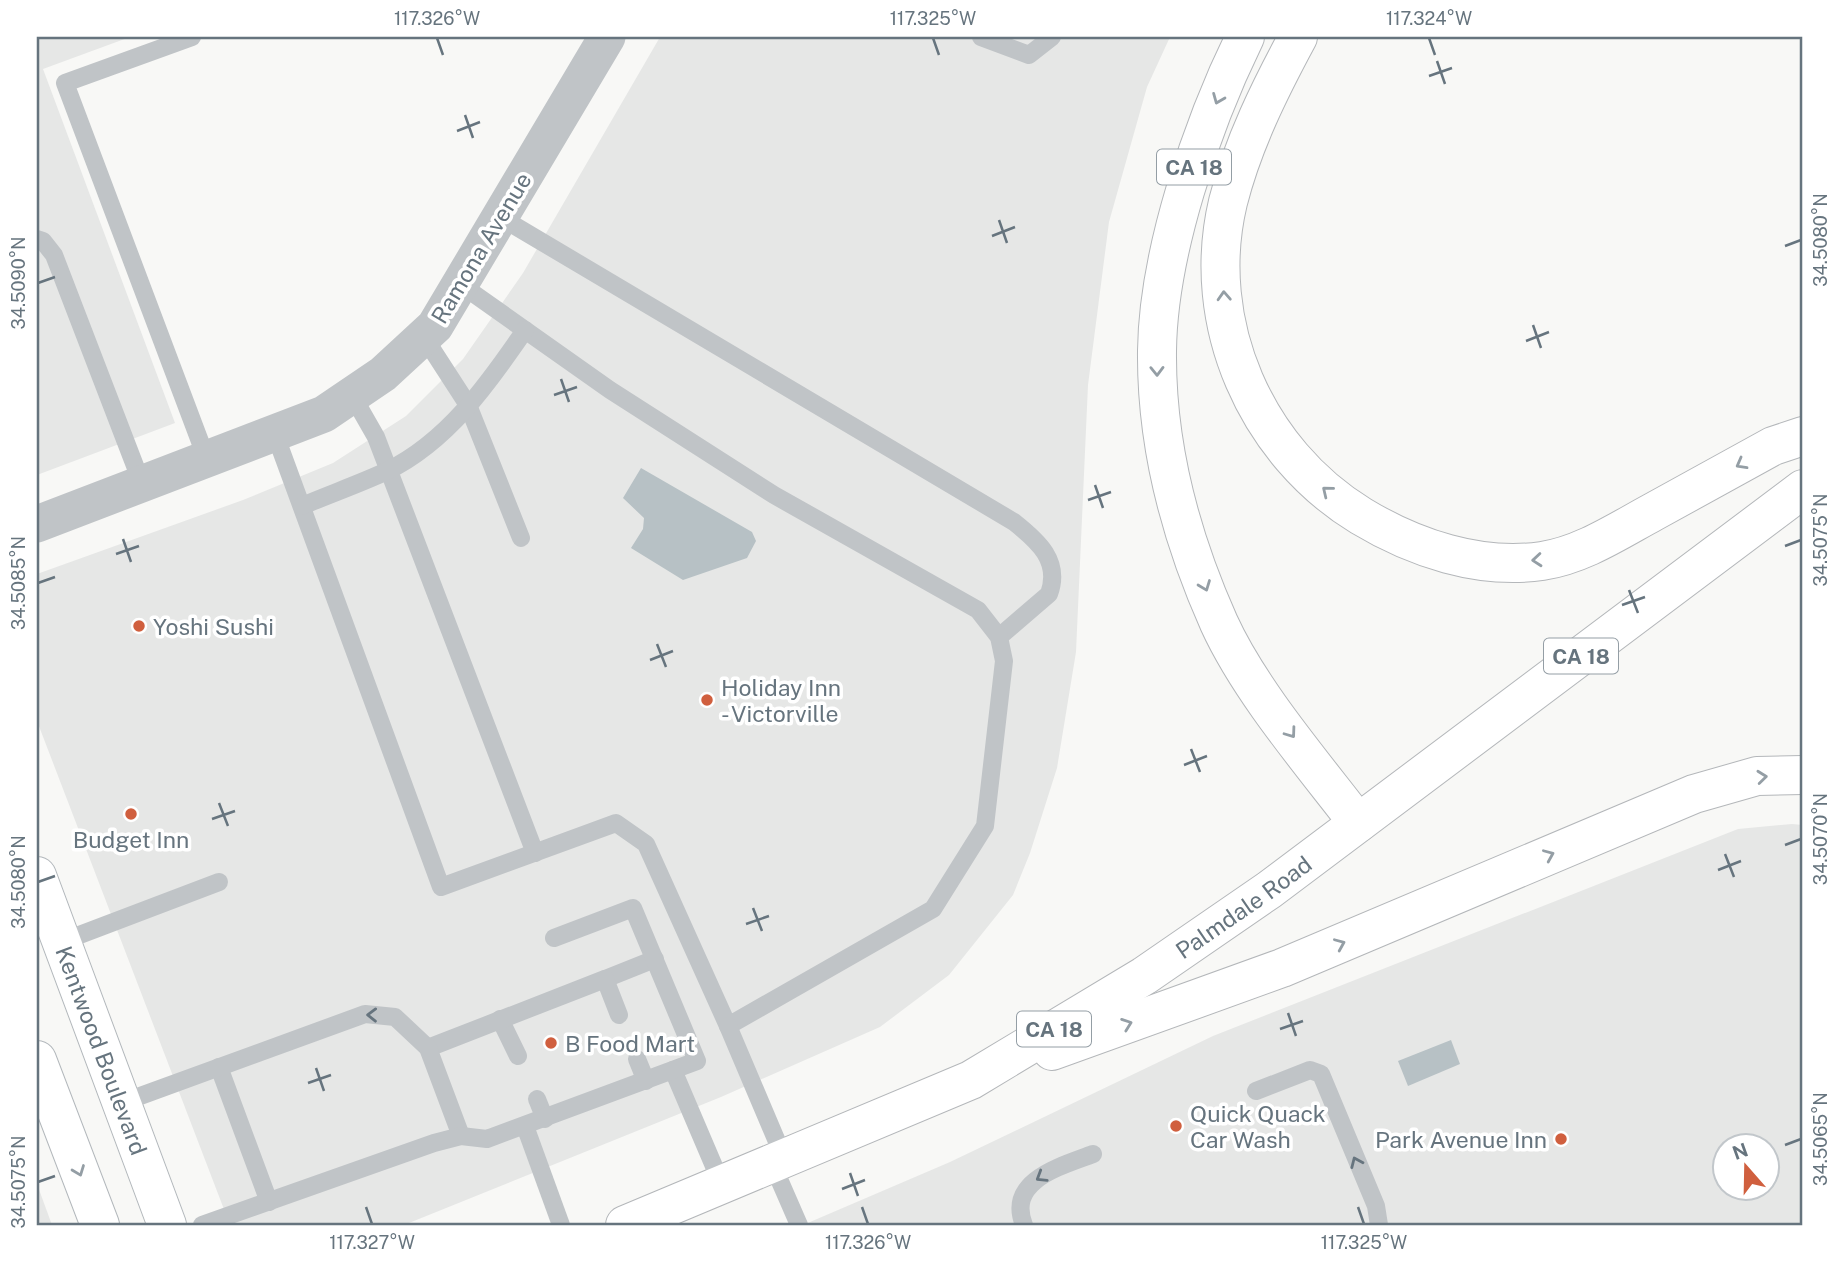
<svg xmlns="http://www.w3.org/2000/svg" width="1840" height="1262" font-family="'Public Sans',sans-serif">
  <rect width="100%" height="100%" fill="#f8f8f6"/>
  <g fill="#e6e7e6" fill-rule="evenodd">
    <path d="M37 37H130L43 69 175 423 37 475Z"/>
    <path d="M660 37H1170L1147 87 1109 222 1088 385 1076 652 1057 768 1030 853 1013 895 949 975 880 1027 721 1097 404 1225H230L37 721V574L243 500 333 463 406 416 463 359 523 273Z"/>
    <path d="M1792 824 1803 825V1225H803L950 1162 1213 1036 1738 829ZM1724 1146H1766V1188H1724Z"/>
    <path d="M37 1184 52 1225H37Z"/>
  </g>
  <g fill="#b7c1c5">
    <path d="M641 468 752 532 756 541 747 558 683 580 631 548 643 529 644 518 623 498Z"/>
    <path d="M1451 1040 1460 1064 1408 1086 1398 1061Z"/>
  </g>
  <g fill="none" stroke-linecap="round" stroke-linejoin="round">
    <defs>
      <g id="secondary">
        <path id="s1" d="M37 876 167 1225"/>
        <path d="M37 1060 100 1225"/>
      </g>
      <g id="highway">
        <path d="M1245 37C1202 125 1158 253 1157 351 1156 445 1181 538 1219 623 1250 691 1312 763 1358 823"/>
        <path d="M1298 37C1270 89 1243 143 1228 202 1199 323 1256 452 1361 516 1414 548 1479 570 1542 561 1582 555 1618 531 1653 512 1693 490 1733 468 1773 446L1803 436"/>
        <path d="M1052 1051 1282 968 1694 794 1757 776 1803 775"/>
        <path id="s2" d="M625 1225 971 1080 1144 976 1269 890 1803 489"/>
      </g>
    </defs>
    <use href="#secondary" stroke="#b3b8bc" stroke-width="40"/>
    <use href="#highway" stroke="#b4b7ba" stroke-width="40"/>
    <g stroke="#c0c4c7" stroke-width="18">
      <path d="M192 37 65 83 207 460"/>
      <path d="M981 37 1029 55 1052 37"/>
      <path d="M500 217 1014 522C1038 541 1061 561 1049 594L999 637"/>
      <path d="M37 239 43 241 54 255 142 484"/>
      <path d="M424 337 468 405 521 538"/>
      <path d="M352 395 376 437 535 853"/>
      <path d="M275 434 441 887 616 823 646 844 728 1026 933 909 985 826 1004 661 999 637 978 610 774 495 610 390 460 284"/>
      <path d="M302 506C330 494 359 484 387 471 447 442 488 384 525 330"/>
      <path d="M61 942 219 882"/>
      <path d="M605 979 655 959"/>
      <path d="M500 1019 518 1056"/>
      <path d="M728 1026 784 1158"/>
      <path d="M428 1048 605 979 619 1015"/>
      <path d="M637 1059 646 1081"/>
      <path d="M219 1067 269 1202"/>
      <path d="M673 1070 722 1185"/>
      <path d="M1256 1091 1310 1070 1321 1074 1376 1206 1379 1225"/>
      <path d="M537 1099 545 1119"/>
      <path d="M121 1103 365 1014 395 1017 428 1048 461 1136"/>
      <path d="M525 1126 561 1225"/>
      <path d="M772 1163 799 1225"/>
      <path d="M202 1225 434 1143 461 1136 487 1139 697 1061 633 908 554 938"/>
      <path d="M1024 1225C1006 1180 1062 1166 1093 1154"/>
    </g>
    <path stroke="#c0c4c7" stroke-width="37" d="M37 524 324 414 383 374 435 326 607 37"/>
    <use href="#secondary" stroke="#fff" stroke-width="38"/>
    <use href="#highway" stroke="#fff" stroke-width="38"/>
  </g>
  <defs><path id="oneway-chevron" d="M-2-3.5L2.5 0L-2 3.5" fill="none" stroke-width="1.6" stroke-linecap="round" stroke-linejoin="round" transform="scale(1.75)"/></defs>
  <g stroke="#949ea5">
    <use href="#oneway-chevron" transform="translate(1218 99) rotate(112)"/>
    <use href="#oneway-chevron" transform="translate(1224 296) rotate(-93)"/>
    <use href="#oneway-chevron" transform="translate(1157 371) rotate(89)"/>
    <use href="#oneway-chevron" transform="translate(1741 464) rotate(151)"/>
    <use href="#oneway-chevron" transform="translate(1327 491) rotate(-141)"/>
    <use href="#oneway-chevron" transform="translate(1537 560) rotate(175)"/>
    <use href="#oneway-chevron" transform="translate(1205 586) rotate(69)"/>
    <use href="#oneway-chevron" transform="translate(1291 733) rotate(54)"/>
    <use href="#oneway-chevron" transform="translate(1762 777) rotate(-6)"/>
    <use href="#oneway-chevron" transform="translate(1549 855) rotate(-23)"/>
    <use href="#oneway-chevron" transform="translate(1340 944) rotate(-23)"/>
    <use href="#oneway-chevron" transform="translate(1127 1024) rotate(-20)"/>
    <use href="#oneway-chevron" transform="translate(79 1171) rotate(69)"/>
  </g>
  <g stroke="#66747e">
    <use href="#oneway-chevron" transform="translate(372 1015) rotate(-179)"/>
    <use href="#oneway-chevron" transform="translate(1356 1162) rotate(-114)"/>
    <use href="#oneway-chevron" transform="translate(1041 1177) rotate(148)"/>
  </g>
  <path fill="none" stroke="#66747e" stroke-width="2.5" d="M437 38 443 55M933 38 939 55M1429 38 1435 55M1437 61 1445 84M1429 76 1452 68M465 115 473 138M457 131 480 122M999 220 1007 243M992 236 1015 227M1785 246 1801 240M38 283 55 277M1533 325 1541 348M1526 341 1549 332M561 379 569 402M554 395 577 387M1095 485 1103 508M1088 500 1111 492M123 539 131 562M1785 546 1801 540M116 554 139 546M38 583 55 577M1629 590 1638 613M1622 605 1645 597M657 644 666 667M650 660 673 651M1191 749 1200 772M1184 765 1207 756M219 803 228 826M212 819 235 811M1785 845 1801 839M1725 854 1734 877M1718 870 1741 861M38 882 55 876M753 908 762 931M746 924 769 916M1288 1013 1296 1036M1280 1029 1303 1021M316 1068 324 1091M308 1083 331 1075M1785 1145 1801 1139M850 1173 858 1196M38 1182 55 1176M842 1189 865 1180M366 1207 372 1224M862 1207 868 1224M1358 1207 1364 1224"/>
  <g fill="#d05f3e" stroke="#fff" stroke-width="2.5">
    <circle cx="139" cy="626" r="7"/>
    <circle cx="707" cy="700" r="7"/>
    <circle cx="131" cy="814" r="7"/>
    <circle cx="551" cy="1043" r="7"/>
    <circle cx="1176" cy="1126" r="7"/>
    <circle cx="1561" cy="1139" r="7"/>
  </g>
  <g text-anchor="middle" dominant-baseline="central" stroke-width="7" stroke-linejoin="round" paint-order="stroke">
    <g fill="#fff" stroke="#949ea5" stroke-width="2">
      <rect x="1157" y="149.5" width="74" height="35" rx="5"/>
      <rect x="1544" y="638.5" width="74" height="35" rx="5"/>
      <rect x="1017" y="1011.5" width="74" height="35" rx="5"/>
    </g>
    <g font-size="21" font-weight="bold" fill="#66747e">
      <text x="1194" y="167">CA 18</text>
      <text x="1581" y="656">CA 18</text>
      <text x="1054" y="1029">CA 18</text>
    </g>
    <g font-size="23" fill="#66747e" stroke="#fff">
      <text transform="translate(481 248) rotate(-59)">Ramona Avenue</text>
      <text stroke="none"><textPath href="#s2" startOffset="698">Palmdale Road</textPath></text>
      <text stroke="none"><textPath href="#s1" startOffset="186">Kentwood Boulevard</textPath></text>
    </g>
    <g font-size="23" fill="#66747e" stroke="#fff" text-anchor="start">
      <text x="153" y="626">Yoshi Sushi</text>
      <text x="721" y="687">Holiday Inn<tspan x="721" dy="26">- Victorville</tspan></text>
      <text x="131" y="839" text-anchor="middle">Budget Inn</text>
      <text x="565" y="1043">B Food Mart</text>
      <text x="1190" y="1113">Quick Quack<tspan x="1190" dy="26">Car Wash</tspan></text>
      <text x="1547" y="1139" text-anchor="end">Park Avenue Inn</text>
    </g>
  </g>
  <rect width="1840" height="1262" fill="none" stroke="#ffffff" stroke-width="77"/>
  <g transform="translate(1746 1167) rotate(340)"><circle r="33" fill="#ffffff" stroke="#c2c7cb" stroke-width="2"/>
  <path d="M0-5L12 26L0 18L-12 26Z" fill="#d05f3e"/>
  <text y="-10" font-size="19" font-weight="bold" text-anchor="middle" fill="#66747e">N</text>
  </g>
  <rect x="38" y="38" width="1763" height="1186" fill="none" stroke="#66747e" stroke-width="2.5"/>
  <g font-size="18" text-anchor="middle" fill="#66747e">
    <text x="437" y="25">117.326°W</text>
    <text x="933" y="25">117.325°W</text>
    <text x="1429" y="25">117.324°W</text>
    <text transform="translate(1821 240) rotate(-90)" y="6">34.5080°N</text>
    <text transform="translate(19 283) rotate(-90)" y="6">34.5090°N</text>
    <text transform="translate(1821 540) rotate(-90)" y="6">34.5075°N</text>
    <text transform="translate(19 583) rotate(-90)" y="6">34.5085°N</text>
    <text transform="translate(1821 839) rotate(-90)" y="6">34.5070°N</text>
    <text transform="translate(19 882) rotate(-90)" y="6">34.5080°N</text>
    <text transform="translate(1821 1139) rotate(-90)" y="6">34.5065°N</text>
    <text transform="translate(19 1182) rotate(-90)" y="6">34.5075°N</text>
    <text x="372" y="1249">117.327°W</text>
    <text x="868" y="1249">117.326°W</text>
    <text x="1364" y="1249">117.325°W</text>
  </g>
</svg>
